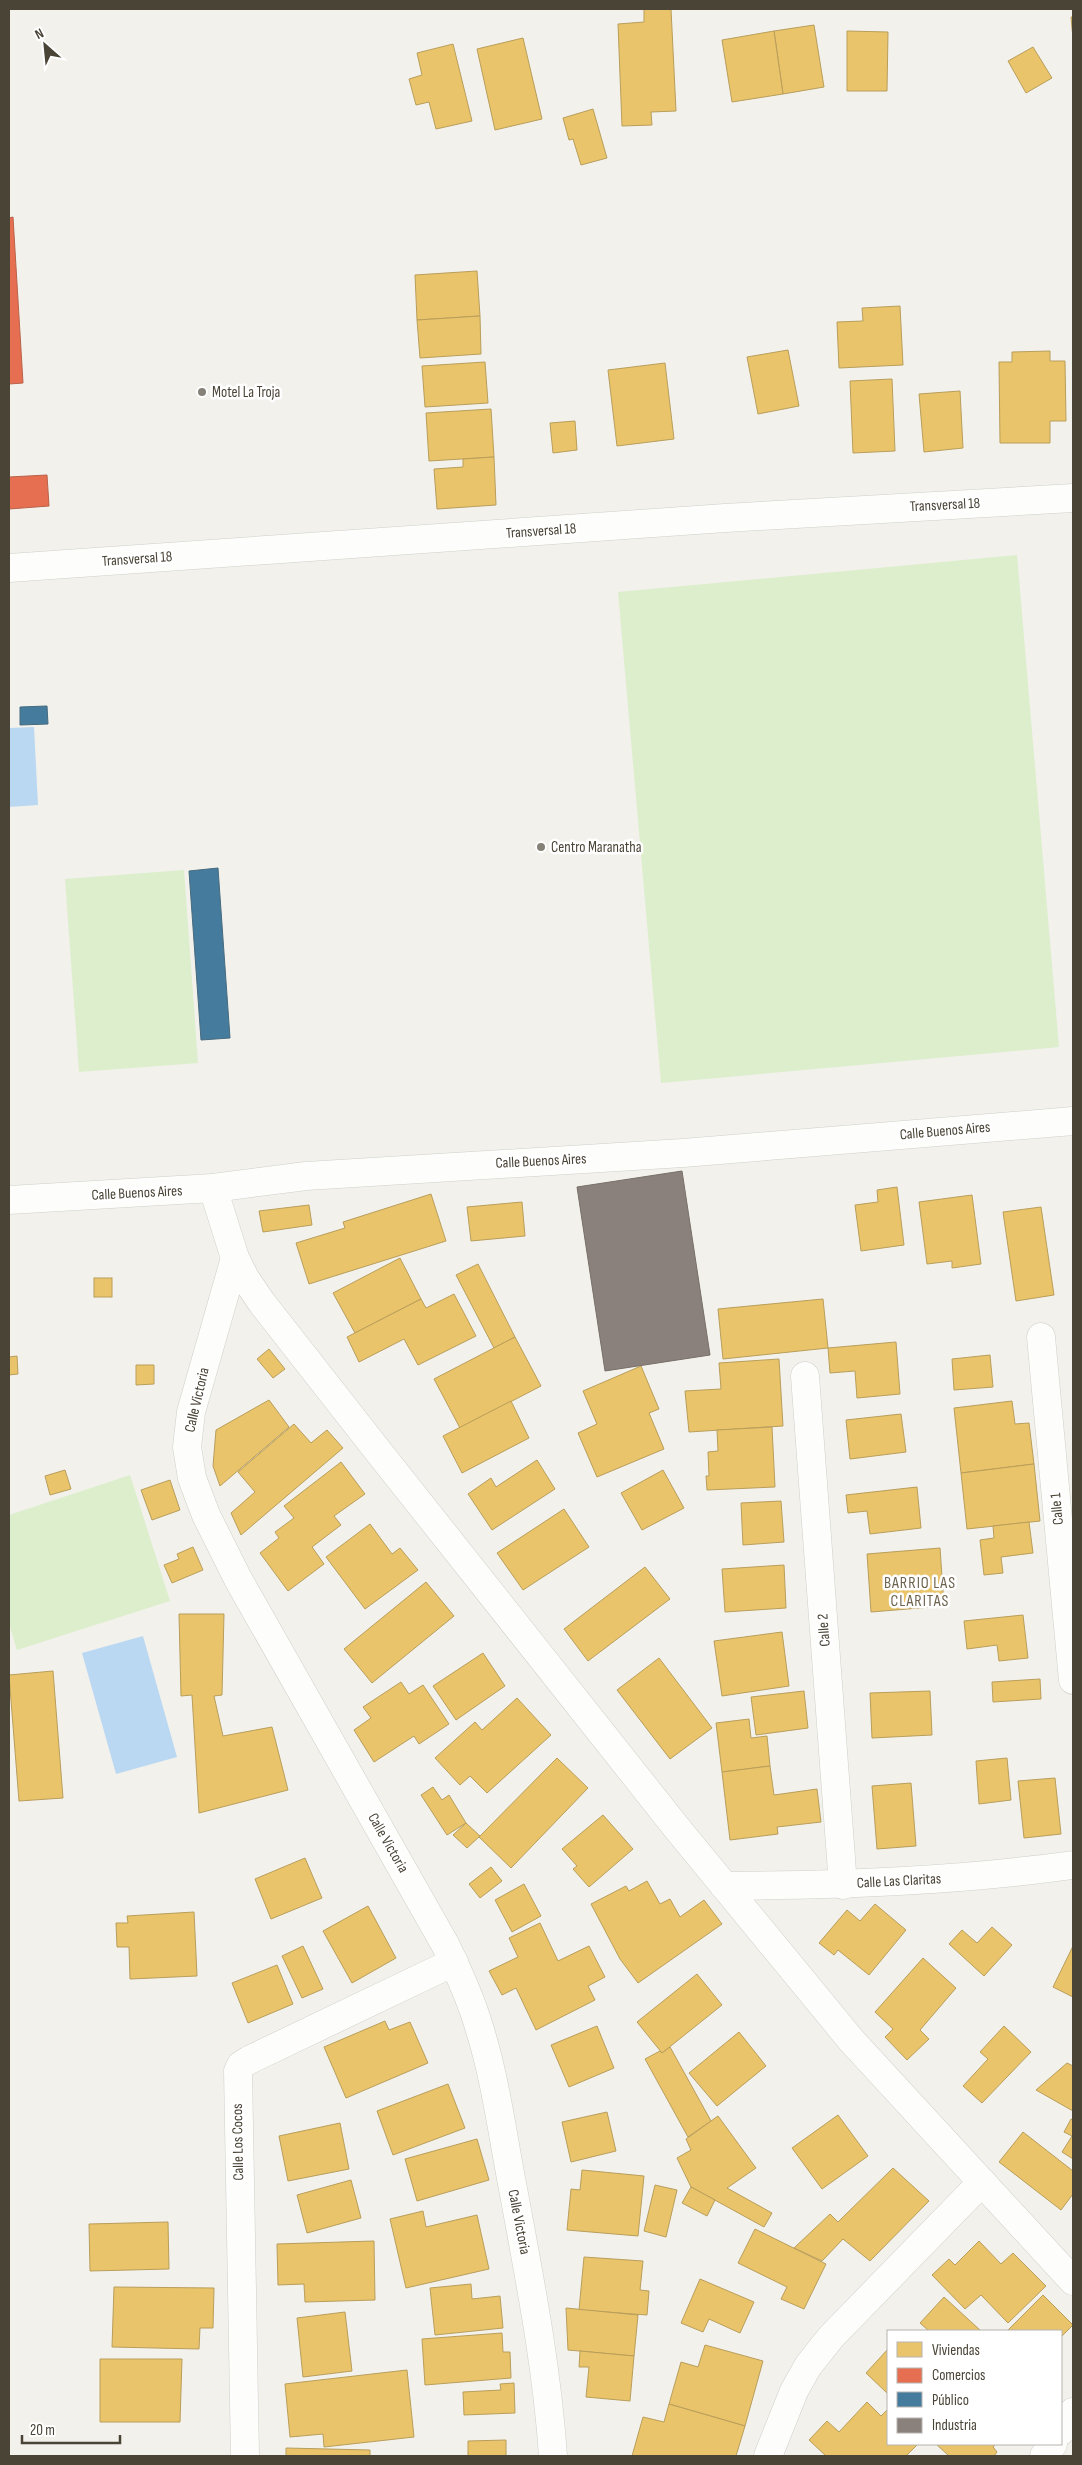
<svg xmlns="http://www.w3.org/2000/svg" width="1082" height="2465" font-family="'Sofia Sans Condensed',sans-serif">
  <rect width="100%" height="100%" fill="#f2f1ec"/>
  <g fill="#dec">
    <path d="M1017 555 1059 1047 661 1083 618 592Z"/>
    <path d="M184 870 198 1063 79 1072 65 879Z"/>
    <path d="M130 1475 170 1601 17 1650 9 1624V1515Z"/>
  </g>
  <g fill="#bbd8f2">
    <path d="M34 727 38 805 9 807V728Z"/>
    <path d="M143 1636 177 1757 116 1774 82 1653Z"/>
  </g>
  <g fill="#e9c46a" stroke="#b99e5b">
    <path d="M644 9H671L676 111 651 112 652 125 622 126 618 24 644 22Z"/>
    <path d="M1071 17H1073V39Z"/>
    <path d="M814 25 824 87 783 94 774 31Z"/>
    <path d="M774 31 783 94 732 102 722 40Z"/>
    <path d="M847 31 888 32 887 91H847Z"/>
    <path d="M523 38 542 119 495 130 477 49Z"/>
    <path d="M453 44 472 121 436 129 429 102 416 105 409 79 422 75 417 53Z"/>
    <path d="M1033 47 1052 78 1026 93 1008 61Z"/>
    <path d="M593 109 607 158 581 165 573 139 569 140 563 118Z"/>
    <path d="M477 271 480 316 417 320 415 275Z"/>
    <path d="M900 306 903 365 839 368 837 322 863 321 862 308Z"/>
    <path d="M480 316 481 354 420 358 417 320Z"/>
    <path d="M788 350 799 406 758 414 747 357Z"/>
    <path d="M1050 351V361H1065L1066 421H1050V443H1000L999 362H1012V352Z"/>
    <path d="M485 362 488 403 425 407 422 366Z"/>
    <path d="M665 363 674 439 617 446 608 370Z"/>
    <path d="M892 379 895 451 853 453 850 381Z"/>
    <path d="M960 391 963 448 924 452 919 394Z"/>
    <path d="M491 409 494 457 429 461 426 413Z"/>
    <path d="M575 421 577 450 553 453 550 423Z"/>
    <path d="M494 457 496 505 437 509 434 469 463 467V459Z"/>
    <path d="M897 1187 904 1245 861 1251 855 1205 878 1202 877 1190Z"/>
    <path d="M431 1194 446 1241 309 1284 296 1243 345 1228 343 1222Z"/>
    <path d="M972 1195 981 1264 952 1268V1261L927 1264 919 1202Z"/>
    <path d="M522 1202 525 1236 471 1241 467 1207Z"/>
    <path d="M309 1205 312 1225 263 1232 259 1211Z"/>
    <path d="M1041 1207 1054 1295 1016 1301 1003 1212Z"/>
    <path d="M400 1258 421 1299 355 1333 333 1293Z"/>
    <path d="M478 1264 515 1337 494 1348 456 1275Z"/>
    <rect x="94" y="1278" width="18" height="19"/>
    <path d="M454 1294 476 1336 418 1365 404 1339 359 1362 347 1337 421 1299 426 1308Z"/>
    <path d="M823 1299 828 1348 723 1359 718 1309Z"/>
    <path d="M515 1337 541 1386 460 1428 434 1379Z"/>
    <path d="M896 1342 900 1394 857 1398 855 1371 830 1373 828 1348Z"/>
    <path d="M269 1349 285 1369 273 1378 257 1359Z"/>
    <path d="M990 1355 993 1387 954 1390 952 1359Z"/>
    <path d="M17 1356 18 1374 9 1375V1357Z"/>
    <path d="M779 1359 783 1426 689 1432 685 1391 721 1389 719 1363Z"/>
    <path d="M136 1365H154V1384L136 1385Z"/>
    <path d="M641 1366 659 1409 649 1413 664 1449 597 1477 578 1433 597 1424 583 1391Z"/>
    <path d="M269 1400 289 1427 220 1486 213 1466 216 1430Z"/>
    <path d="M511 1401 529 1438 462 1473 443 1436Z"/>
    <path d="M1012 1401 1015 1424 1029 1423 1034 1464 961 1473 954 1408Z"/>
    <path d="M901 1414 906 1452 850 1459 846 1420Z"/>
    <path d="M294 1424 311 1443 327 1430 343 1448 241 1535 231 1513 255 1492 238 1472Z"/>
    <path d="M772 1427 775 1487 707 1490 706 1476H709L708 1452 718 1451 717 1430Z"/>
    <path d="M537 1460 555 1489 492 1530 468 1494 491 1478 496 1487Z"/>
    <path d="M341 1462 365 1494 334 1516 341 1525 312 1547 324 1564 288 1591 260 1553 279 1538 275 1532 294 1518 284 1506Z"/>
    <path d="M1034 1464 1040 1521 967 1529 961 1473Z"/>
    <path d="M65 1470 71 1489 50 1495 45 1476Z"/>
    <path d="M663 1470 684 1508 642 1530 621 1493Z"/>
    <path d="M170 1480 180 1510 152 1520 141 1490Z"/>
    <path d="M917 1487 921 1528 870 1534 867 1511 848 1513 846 1495Z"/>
    <path d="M781 1501 784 1542 743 1545 741 1503Z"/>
    <path d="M564 1509 589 1547 523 1590 497 1553Z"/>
    <path d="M1029 1522 1033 1553 1001 1557 1003 1573 984 1575 980 1540 994 1538 993 1526Z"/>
    <path d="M370 1524 392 1554 400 1548 418 1570 365 1609 326 1557Z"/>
    <path d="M193 1547 203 1570 172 1583 164 1565 179 1559 177 1554Z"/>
    <path d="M940 1548 944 1606 871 1612 867 1554Z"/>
    <path d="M784 1565 786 1608 725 1612 722 1569Z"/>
    <path d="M645 1567 670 1599 588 1661 564 1629Z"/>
    <path d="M426 1582 454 1616 372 1683 344 1649Z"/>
    <path d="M179 1614H224L222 1695 214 1696 223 1736 272 1727 288 1790 199 1813 192 1695 181 1696Z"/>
    <path d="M1023 1615 1028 1658 999 1661 997 1645 967 1649 964 1621Z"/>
    <path d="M782 1632 789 1686 722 1696 714 1641Z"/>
    <path d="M483 1653 505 1686 456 1720 433 1686Z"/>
    <path d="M659 1658 712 1728 670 1759 617 1690Z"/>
    <path d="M53 1671 63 1798 19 1801 9 1675Z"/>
    <path d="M1040 1679 1041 1699 993 1702 992 1682Z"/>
    <path d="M401 1682 409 1694 423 1685 449 1724 419 1744 414 1736 374 1762 354 1730 371 1718 363 1707Z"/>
    <path d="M804 1691 808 1728 756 1735 751 1697Z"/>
    <path d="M930 1691 932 1735 872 1738 870 1693Z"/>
    <path d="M517 1698 551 1735 487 1793 470 1776 460 1785 435 1758 475 1722 482 1730Z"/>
    <path d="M749 1719 751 1738 767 1736 770 1766 722 1772 716 1723Z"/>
    <path d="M557 1758 588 1788 511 1868 479 1837Z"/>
    <path d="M1007 1758 1011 1800 979 1804 976 1761Z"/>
    <path d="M770 1766 774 1795 817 1789 821 1822 777 1827 778 1834 730 1840 722 1772Z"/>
    <path d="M1055 1778 1061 1834 1024 1838 1018 1781Z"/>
    <path d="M911 1783 916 1846 877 1849 872 1786Z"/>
    <path d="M433 1787 442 1800 449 1795 466 1823 447 1835 421 1795Z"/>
    <path d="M603 1815 633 1849 589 1887 573 1869 577 1866 562 1849Z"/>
    <path d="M466 1823 480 1836 467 1848 453 1835Z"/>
    <path d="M305 1858 322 1898 271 1919 255 1879Z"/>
    <path d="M491 1867 502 1881 480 1898 469 1884Z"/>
    <path d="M647 1881 660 1904 670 1899 680 1917 704 1900 722 1924 638 1983 620 1959 591 1904 626 1886 629 1891Z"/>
    <path d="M524 1884 541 1916 512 1932 495 1900Z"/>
    <path d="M875 1904 906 1930 869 1975 838 1950 834 1955 819 1943 847 1910 860 1921Z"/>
    <path d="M368 1906 396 1958 352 1983 323 1931Z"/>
    <path d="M194 1912 197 1976 130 1979 129 1947H117L116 1923H128L127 1916Z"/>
    <path d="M540 1923 558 1961 589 1946 605 1977 588 1986 595 2000 536 2030 516 1988 502 1995 489 1971 518 1957 509 1938Z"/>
    <path d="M992 1927 1012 1945 984 1976 949 1944 962 1930 977 1943Z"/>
    <path d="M303 1946 323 1989 302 1998 282 1956Z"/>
    <path d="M1073 1946V1997L1053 1987Z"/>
    <path d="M923 1958 956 1988 920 2030 929 2039 907 2060 885 2037 893 2029 875 2012Z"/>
    <path d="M277 1965 293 2004 248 2023 232 1983Z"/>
    <path d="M697 1974 722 2005 662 2053 637 2022Z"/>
    <path d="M385 2021 389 2030 410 2022 428 2063 346 2098 324 2047Z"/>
    <path d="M597 2026 614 2068 569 2087 551 2045Z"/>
    <path d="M1004 2026 1031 2052 982 2103 963 2086 988 2059 980 2052Z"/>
    <path d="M739 2032 766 2066 717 2106 689 2073Z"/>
    <path d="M670 2047 711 2121 688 2137 645 2059 660 2051 662 2053Z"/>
    <path d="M1067 2063 1073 2066V2111L1036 2090Z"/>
    <path d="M448 2084 465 2128 393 2155 377 2111Z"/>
    <path d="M607 2112 616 2151 571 2162 562 2122Z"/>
    <path d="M838 2115 868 2156 822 2189 792 2148Z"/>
    <path d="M718 2116 756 2168 727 2188 772 2213 764 2227 691 2187 677 2158 691 2150 686 2139Z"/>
    <path d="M1071 2119 1073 2120V2159L1062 2152 1072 2136 1064 2132Z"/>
    <path d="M340 2123 349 2169 288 2181 279 2136Z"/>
    <path d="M1023 2132 1073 2171V2194L1061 2210 999 2162Z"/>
    <path d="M477 2139 489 2180 417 2201 405 2159Z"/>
    <path d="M893 2168 929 2201 870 2261 843 2239 822 2261 794 2248 830 2214 838 2222Z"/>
    <path d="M582 2170 644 2176 638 2236 567 2230 571 2189 580 2190Z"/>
    <path d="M351 2180 361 2218 307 2233 297 2195Z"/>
    <path d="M655 2185 677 2190 666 2237 644 2231Z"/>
    <path d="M691 2187 715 2200 707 2216 682 2203Z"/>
    <path d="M423 2211 426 2227 477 2215 489 2269 406 2288 390 2219Z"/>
    <path d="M168 2222 169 2269 90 2271 89 2224Z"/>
    <path d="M755 2229 826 2264 804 2309 781 2299 787 2287 738 2263Z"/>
    <path d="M374 2241 375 2300 305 2302 304 2284 278 2285 277 2244Z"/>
    <path d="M979 2241 1001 2264 1013 2253 1046 2286 1008 2323 981 2295 965 2309 932 2275 949 2259 955 2265Z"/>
    <path d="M584 2257 643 2261 640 2290 649 2291 647 2315 579 2310Z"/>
    <path d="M700 2279 754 2302 740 2333 709 2319 703 2332 681 2323Z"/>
    <path d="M471 2284 472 2299 500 2296 503 2328 435 2335 430 2288Z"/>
    <path d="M114 2287 214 2288 213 2328H200L199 2349 112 2347Z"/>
    <path d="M1043 2295 1073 2325 1061 2337V2331H1007Z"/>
    <path d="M944 2297 981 2331H929L920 2323Z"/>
    <path d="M566 2308 638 2315 634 2356 568 2350Z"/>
    <path d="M345 2312 352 2371 303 2377 297 2318Z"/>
    <path d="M502 2333 503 2352H510L511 2378 425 2385 422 2339Z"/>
    <path d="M705 2345 763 2361 745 2426 669 2404 681 2362 698 2367Z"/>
    <path d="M888 2349V2394L866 2373Z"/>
    <path d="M580 2351 634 2356 630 2401 586 2397 589 2367H579Z"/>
    <path d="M100 2359H182L180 2422H100Z"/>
    <path d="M407 2370 414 2437 324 2447 323 2434 290 2437 285 2384Z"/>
    <path d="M514 2383 515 2413 464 2415 463 2392 501 2390 500 2384Z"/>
    <path d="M867 2402 881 2416 888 2409V2444H918L906 2456H826L809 2440 827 2421 839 2432Z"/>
    <path d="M669 2404 745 2426 736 2456H632L643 2417 664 2422Z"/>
    <path d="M506 2440V2456H468V2441Z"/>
    <path d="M936 2444H996L993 2447 997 2452 994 2456H949Z"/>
    <path d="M286 2448 370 2450V2456H286Z"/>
  </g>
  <g fill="#e76f51" stroke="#b86249">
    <path d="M13 217 23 383 9 384V218Z"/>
    <path d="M47 475 49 506 9 509V477Z"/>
  </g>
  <g fill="#457b9d" stroke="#466a7e">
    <path d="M47 706 48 724 20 725V707Z"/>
    <path d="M218 868 230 1038 201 1040 189 871Z"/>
  </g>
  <path fill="#8a817c" stroke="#776f67" d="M682 1171 710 1355 605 1371 577 1187Z"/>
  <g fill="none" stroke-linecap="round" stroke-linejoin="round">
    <defs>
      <g id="minor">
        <path d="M9 568 725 518 1073 498"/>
        <path d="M213 1188 235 1258 245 1278 262 1303 374 1446 676 1827 851 2040 1073 2281"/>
        <path d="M9 1200 213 1188 306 1176 683 1153 1073 1121"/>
        <path d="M235 1258 191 1412 187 1447 192 1478 206 1515 238 1579 446 1946C459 1973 471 1999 479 2027 496 2080 503 2139 514 2194 530 2281 547 2367 553 2456"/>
        <path d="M1041 1337 1073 1680"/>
        <path d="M805 1376 843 1885"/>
        <path d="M724 1886C841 1885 957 1881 1073 1865"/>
        <path d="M1061 2431 1073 2412"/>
        <path d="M245 2456 238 2071 241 2065 249 2060 454 1962"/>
        <path d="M768 2456 794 2391 808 2366 831 2337 982 2182"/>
        <path d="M1044 2456 1053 2444"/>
      </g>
    </defs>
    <use href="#minor" stroke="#d0cfc9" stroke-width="29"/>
    <use href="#minor" stroke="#fdfdfc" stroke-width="28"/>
  </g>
  <g fill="#858176" stroke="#fff" stroke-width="2">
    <circle cx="202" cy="392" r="5"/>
    <circle cx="541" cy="847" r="5"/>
  </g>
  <g text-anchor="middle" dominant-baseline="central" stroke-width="5" stroke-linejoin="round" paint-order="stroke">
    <g font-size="15" fill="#4a4437" stroke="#fff" text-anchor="start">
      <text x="212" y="392">Motel La Troja</text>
      <text x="551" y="847">Centro Maranatha</text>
    </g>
    <g font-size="15" fill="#4a4437" stroke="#fff">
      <text transform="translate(945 505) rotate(-3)">Transversal 18</text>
      <text transform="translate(541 531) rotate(-4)">Transversal 18</text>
      <text transform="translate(137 559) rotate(-4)">Transversal 18</text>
      <text transform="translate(945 1131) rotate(-5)">Calle Buenos Aires</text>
      <text transform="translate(541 1161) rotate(-3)">Calle Buenos Aires</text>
      <text transform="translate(137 1193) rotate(-3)">Calle Buenos Aires</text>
      <text transform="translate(197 1400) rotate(-77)">Calle Victoria</text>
      <text transform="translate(1057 1509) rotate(-95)">Calle 1</text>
      <text transform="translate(824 1630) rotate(-94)">Calle 2</text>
      <text transform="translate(388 1843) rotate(60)">Calle Victoria</text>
      <text transform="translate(899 1881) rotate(-3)">Calle Las Claritas</text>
      <text transform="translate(238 2142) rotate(-91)">Calle Los Cocos</text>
      <text transform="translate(519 2222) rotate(79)">Calle Victoria</text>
    </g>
    <g font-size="16" letter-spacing="1" fill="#6d634e" stroke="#fff">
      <text x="920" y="1583">BARRIO LAS<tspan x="920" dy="18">CLARITAS</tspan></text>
    </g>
  </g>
  <rect width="1082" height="2465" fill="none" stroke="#4a4437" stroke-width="20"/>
  <rect x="887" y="2330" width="175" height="115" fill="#ffffff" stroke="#b7b4af"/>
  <rect x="897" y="2342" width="25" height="15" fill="#e9c46a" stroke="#b7b4af"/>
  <text x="932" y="2355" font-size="15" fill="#4a4437">Viviendas</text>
  <rect x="897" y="2368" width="25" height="15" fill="#e76f51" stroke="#b7b4af"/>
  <text x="932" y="2380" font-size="15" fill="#4a4437">Comercios</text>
  <rect x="897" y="2392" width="25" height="15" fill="#457b9d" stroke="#b7b4af"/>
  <text x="932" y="2405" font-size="15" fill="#4a4437">Público</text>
  <rect x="897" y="2418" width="25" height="15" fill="#8a817c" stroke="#b7b4af"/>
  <text x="932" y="2430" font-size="15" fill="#4a4437">Industria</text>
  <g transform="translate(45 45) rotate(333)" stroke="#ffffff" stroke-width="4" paint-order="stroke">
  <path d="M0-4L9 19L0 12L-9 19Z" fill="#4a4437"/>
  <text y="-8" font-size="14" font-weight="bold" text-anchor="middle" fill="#4a4437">N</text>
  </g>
  <path d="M22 2435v8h98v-8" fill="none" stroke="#4a4437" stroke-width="2.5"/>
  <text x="30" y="2435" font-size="15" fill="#4a4437" stroke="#ffffff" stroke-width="4" paint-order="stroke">20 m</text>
</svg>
